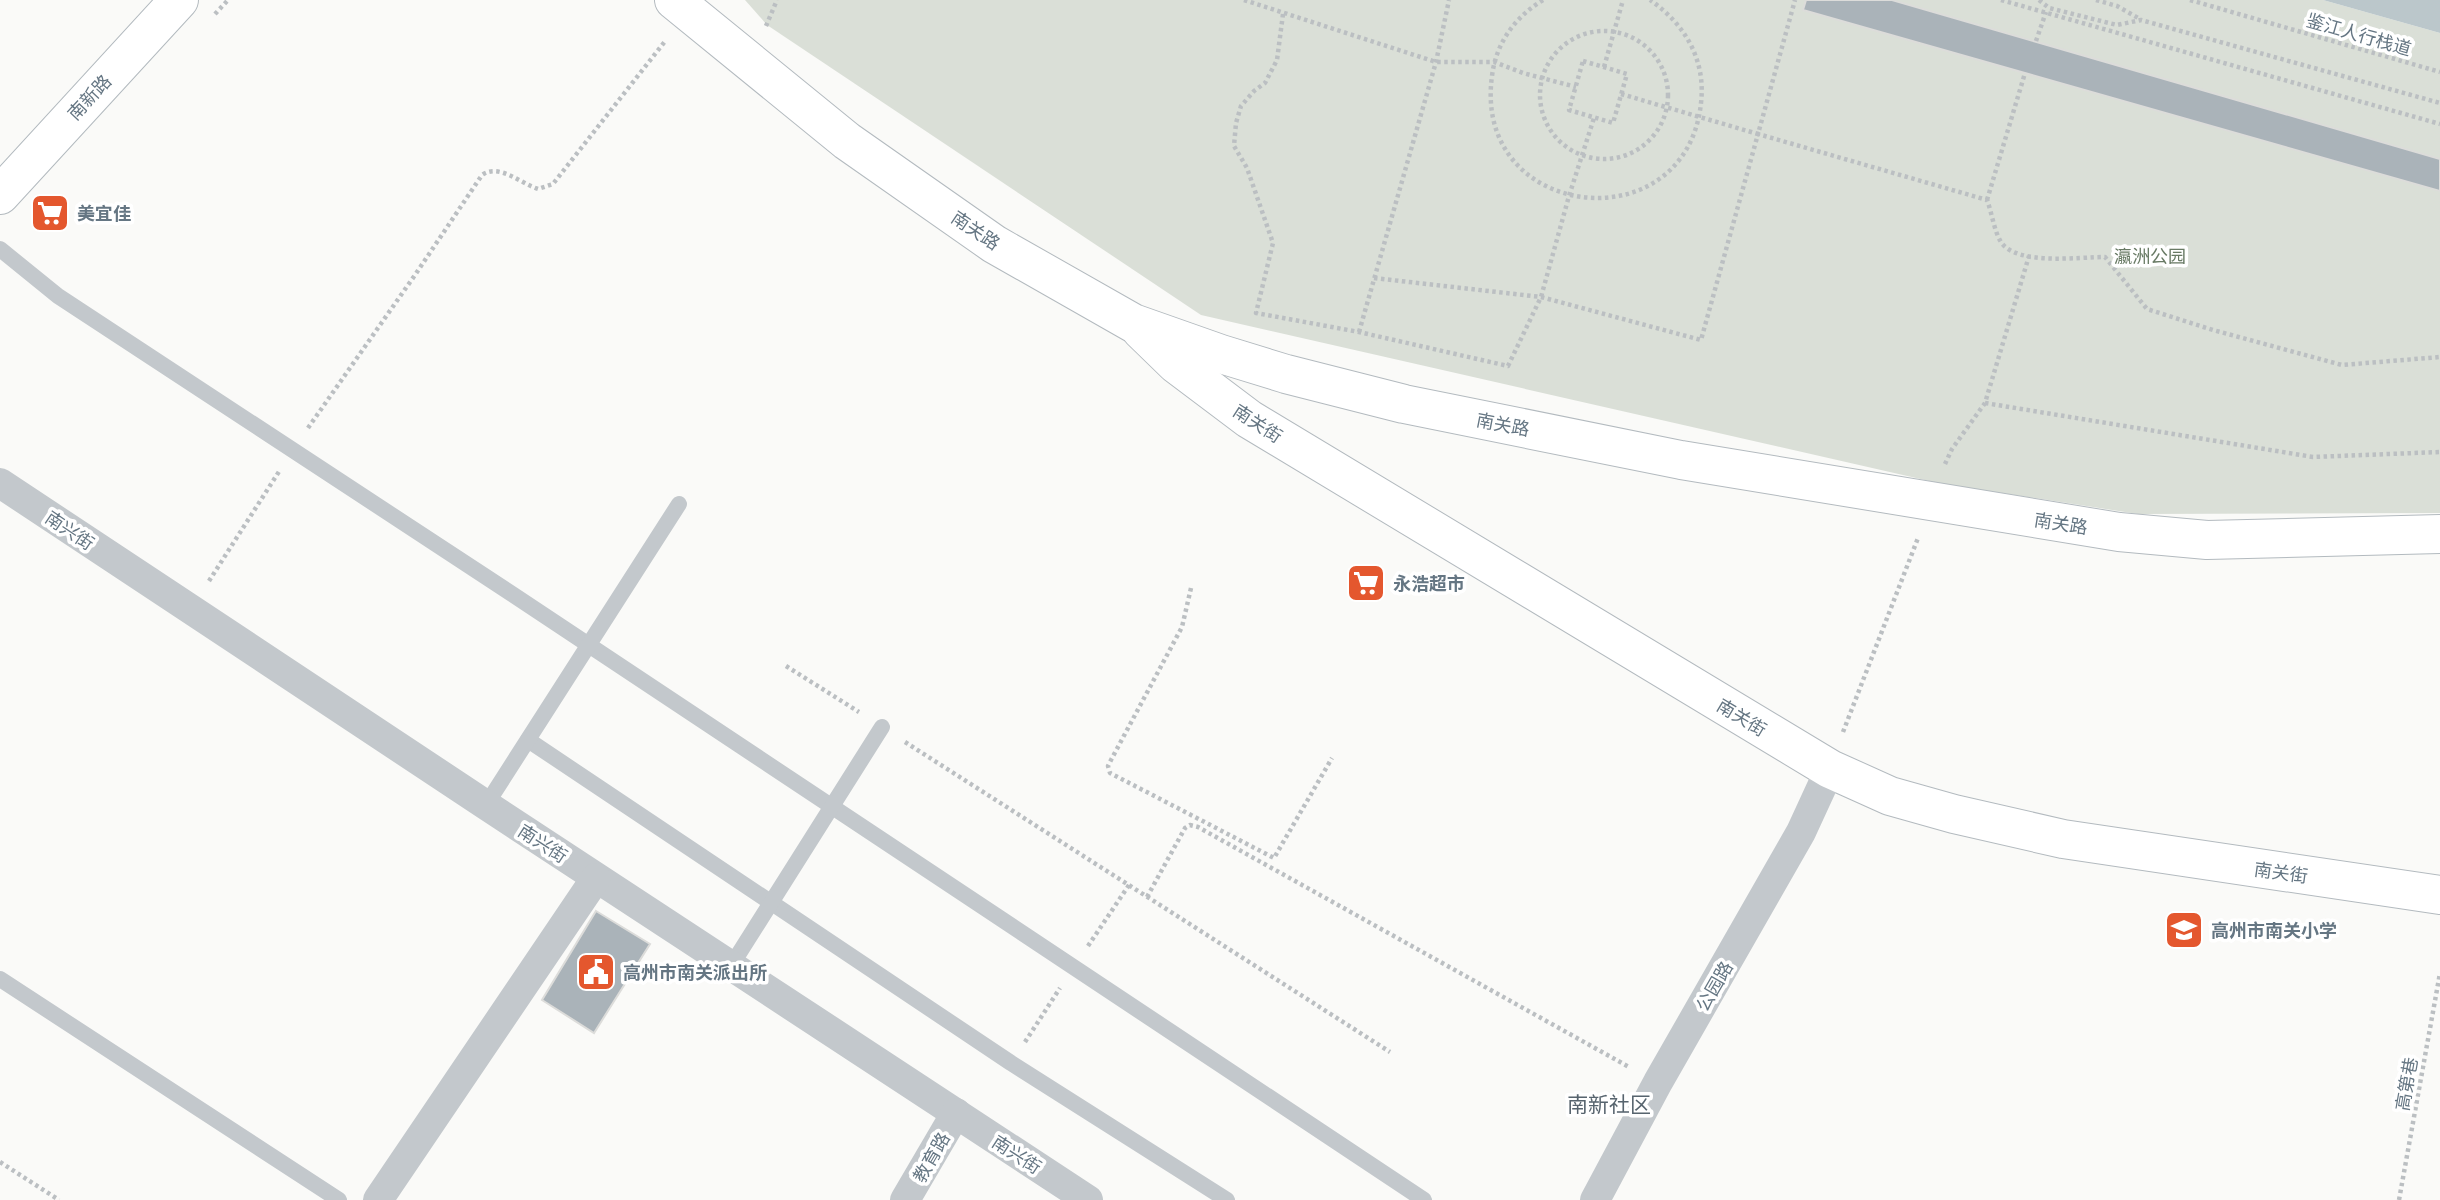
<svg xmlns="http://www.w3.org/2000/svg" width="2440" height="1200" font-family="'Noto Sans','Noto Sans SC',sans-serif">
  <rect width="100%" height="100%" fill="#fafaf8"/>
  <path fill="#dadfd7" d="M745 0H2323L2440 33V513L2138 514 1938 483 1201 315 767 25Z"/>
  <path fill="#bbc7cb" d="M2323 0H2440V33Z"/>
  <g fill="#aab3b9" stroke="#dcdcda" stroke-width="2">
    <path d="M1806 0H1892L2440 159V191L1803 10Z"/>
    <path d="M596 911 650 944 594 1033 542 1000Z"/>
  </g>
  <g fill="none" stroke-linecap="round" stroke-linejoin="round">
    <defs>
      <g id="secondary">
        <path d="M674 0 847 141 994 244 1133 323 1221 354 1286 374 1404 404 1681 460 2119 532 2207 540 2440 534"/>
        <path d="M0 195 179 0"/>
        <path d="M1141 330 1176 364 1249 419 1830 769 1890 796 1954 814 2063 839 2440 895"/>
      </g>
    </defs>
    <use href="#secondary" stroke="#b3babf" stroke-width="40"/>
    <g stroke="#bbbfc2" stroke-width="4.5" stroke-dasharray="3.5 3.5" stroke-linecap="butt">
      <path d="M1244 0 1436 62H1494L1523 73 1576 87"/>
      <path d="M1543 0C1515 17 1496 43 1492 76 1472 221 1686 245 1701 103 1706 60 1685 24 1650 0"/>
      <path d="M2001 0 2440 124"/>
      <path d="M2039 0 2049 8 2117 25 2141 20 2440 103"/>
      <path d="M2096 0 2117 6 2140 19"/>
      <path d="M2190 0 2440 72"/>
      <path d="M215 14 228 0"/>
      <path d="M1283 14 1277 60 1265 83 1254 91 1241 106 1236 123 1234 146 1247 168 1273 243 1256 313 1359 332 1508 366 1541 297 1569 196 1594 118"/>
      <path d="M766 26 777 0"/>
      <circle cx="1604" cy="95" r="64"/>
      <path d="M2036 41 2046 12"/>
      <path d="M1583 61 1627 74 1613 123 1569 110Z"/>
      <path d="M1604 67 1623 0"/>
      <path d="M1621 94 1758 134 1795 0"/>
      <path d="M1987 200 2025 73"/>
      <path d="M1374 278 1541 297 1701 340 1758 134 1987 200C1992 213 1994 231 2001 242 2017 266 2079 257 2105 257L2147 309 2213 330 2342 365 2440 357"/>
      <path d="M1359 332 1436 62 1449 0"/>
      <path d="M1985 403 2313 457 2440 452"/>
      <path d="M308 428 415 275 482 175C499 163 520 183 538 189L553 184 666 40"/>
      <path d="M1945 464 1952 449 1985 403 2029 256"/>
      <path d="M209 581 280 470"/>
      <path d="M1191 588 1182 627 1111 760 1108 766 1110 773 1274 858 1332 758"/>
      <path d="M786 666 859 712"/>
      <path d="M1843 732 1918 538"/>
      <path d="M905 742 1390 1052"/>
      <path d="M1147 897 1185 828 1190 825 1198 827 1629 1067"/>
      <path d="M1088 946 1129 885"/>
      <path d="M1025 1042 1060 988"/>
      <path d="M0 1162 59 1200"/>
      <path d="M2399 1200 2440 973"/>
    </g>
    <g stroke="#c3c8cc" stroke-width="16">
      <path d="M0 249 58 296 512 594 1424 1200"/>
      <path d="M528 740 1011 1063 1227 1200"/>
      <path d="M486 805 679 504"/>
      <path d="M731 966 882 727"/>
      <path d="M0 979 339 1200"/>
    </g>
    <g stroke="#c3c8cc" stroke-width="30">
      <path d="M0 483 486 805 1088 1200"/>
      <path d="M378 1200 596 878"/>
      <path d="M905 1200 956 1113"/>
      <path d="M1595 1200 1658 1082 1801 832 1830 769"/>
    </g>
    <use href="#secondary" stroke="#fff" stroke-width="38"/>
  </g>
  <defs>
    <symbol id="supermarket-square" viewBox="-11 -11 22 22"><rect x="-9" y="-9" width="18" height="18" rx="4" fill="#e4572e" stroke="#fff"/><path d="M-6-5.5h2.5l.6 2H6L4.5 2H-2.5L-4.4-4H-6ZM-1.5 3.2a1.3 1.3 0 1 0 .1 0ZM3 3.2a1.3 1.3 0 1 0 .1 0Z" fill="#fff"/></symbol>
    <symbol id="school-square" viewBox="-11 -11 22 22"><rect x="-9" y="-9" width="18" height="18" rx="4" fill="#e4572e" stroke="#fff"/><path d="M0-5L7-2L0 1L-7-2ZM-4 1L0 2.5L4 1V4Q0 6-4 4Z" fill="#fff"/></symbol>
    <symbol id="civic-square" viewBox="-11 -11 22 22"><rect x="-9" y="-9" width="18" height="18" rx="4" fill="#e4572e" stroke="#fff"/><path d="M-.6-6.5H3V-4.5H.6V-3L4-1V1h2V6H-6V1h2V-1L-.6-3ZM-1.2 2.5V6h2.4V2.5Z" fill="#fff"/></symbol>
  </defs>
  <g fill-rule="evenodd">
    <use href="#supermarket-square" x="28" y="191" width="44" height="44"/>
    <use href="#supermarket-square" x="1344" y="561" width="44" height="44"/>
    <use href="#school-square" x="2162" y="908" width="44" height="44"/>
    <use href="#civic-square" x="574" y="950" width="44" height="44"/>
  </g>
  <g text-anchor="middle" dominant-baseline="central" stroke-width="7" stroke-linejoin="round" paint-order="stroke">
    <g font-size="18" fill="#657683" stroke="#fff">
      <text transform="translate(2359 34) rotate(16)">鉴江人行栈道</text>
      <text transform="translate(89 97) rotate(-47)">南新路</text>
      <text transform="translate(976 230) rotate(34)">南关路</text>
      <text transform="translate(1258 423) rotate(33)">南关街</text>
      <text transform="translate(1503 424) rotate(11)">南关路</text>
      <text transform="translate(2061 523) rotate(9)">南关路</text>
      <text transform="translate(70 530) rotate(34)">南兴街</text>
      <text transform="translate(1742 717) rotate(31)">南关街</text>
      <text transform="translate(543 843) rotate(33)">南兴街</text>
      <text transform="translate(2281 872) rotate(8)">南关街</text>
      <text transform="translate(1714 986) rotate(-60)">公园路</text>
      <text transform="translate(2406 1084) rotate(-80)">高第巷</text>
      <text transform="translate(1017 1154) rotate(33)">南兴街</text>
      <text transform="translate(931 1157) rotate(-60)">教育路</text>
    </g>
    <g font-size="18" font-weight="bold" fill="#657683" stroke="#fff" text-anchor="start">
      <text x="77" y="213">美宜佳</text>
      <text x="1393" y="583">永浩超市</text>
      <text x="2211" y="930">高州市南关小学</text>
      <text x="623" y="972">高州市南关派出所</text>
    </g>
    <g font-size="18" fill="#687a64" stroke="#fff">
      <text x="2150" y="256">瀛洲公园</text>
    </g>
    <g font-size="21" fill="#57646e" stroke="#fff">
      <text x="1609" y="1104">南新社区</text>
    </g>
  </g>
</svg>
